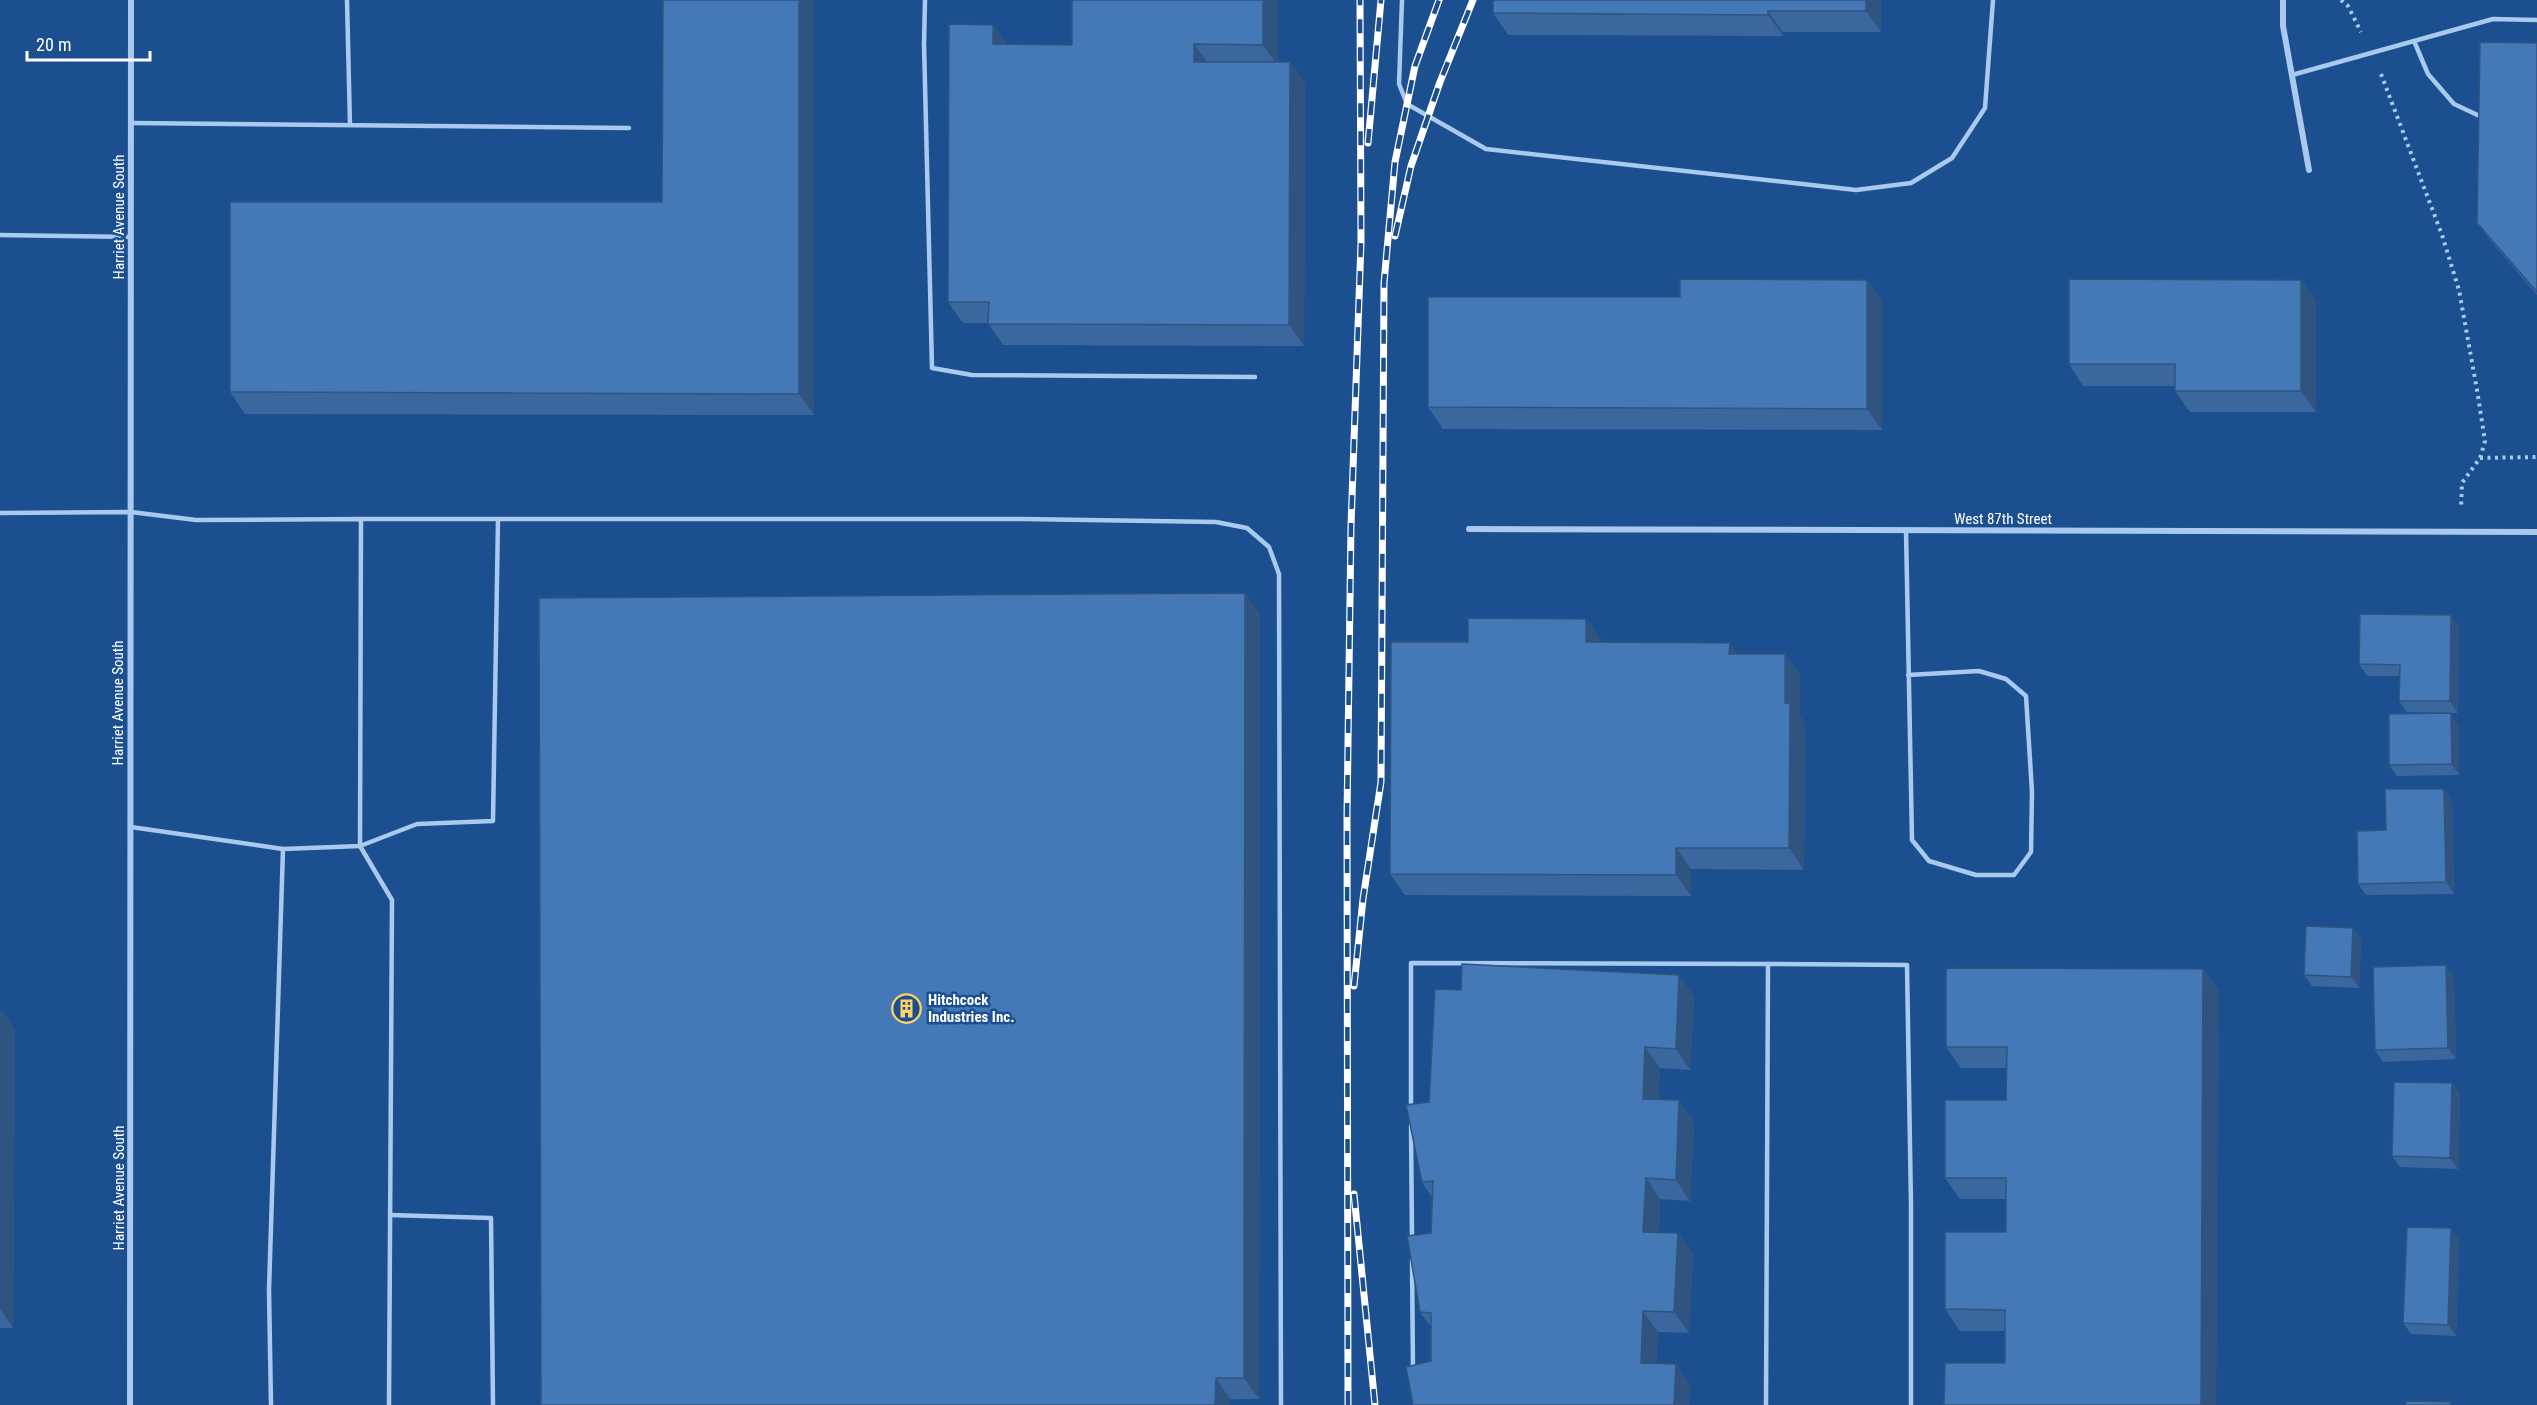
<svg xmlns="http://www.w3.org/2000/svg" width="2537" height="1405" font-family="'Roboto Condensed',sans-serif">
  <rect width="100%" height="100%" fill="#1b4f8f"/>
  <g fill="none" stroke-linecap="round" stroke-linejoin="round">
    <g stroke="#a9c9ee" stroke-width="4" stroke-dasharray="3 4.5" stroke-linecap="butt">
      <path d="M2341 0 2348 6 2361 32"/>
      <path d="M2381 74 2442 235 2459 290 2477 390 2485 441 2480 458 2462 483 2461 509"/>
      <path d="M2480 458 2537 457"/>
    </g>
    <g stroke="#a9c9ee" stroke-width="4.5">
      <path d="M347 0 350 125"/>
      <path d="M925 0 924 44 932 368 972 375 1255 377"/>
      <path d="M1402 0 1399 84 1407 104 1486 149 1856 190 1911 183 1952 158 1985 108 1993 0"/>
      <path d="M2414 41 2428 74 2454 104 2484 118"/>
      <path d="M2292 75 2493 19 2537 20"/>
      <path d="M131 123 629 128"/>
      <path d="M0 235 131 237"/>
      <path d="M0 513 131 512 196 520 361 519 360 846 283 849 269 1290 271 1405"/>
      <path d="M361 519H1023L1216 522 1247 528 1269 547 1279 574 1281 1405"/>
      <path d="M1906 530 1912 840 1929 861 1976 875H2014L2031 852 2032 792 2026 696 2006 679 1979 671 1908 675"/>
      <path d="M131 827 283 849"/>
      <path d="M1411 1110V963L1768 964"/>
      <path d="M1411 1125 1412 1239"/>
      <path d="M390 1215 491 1218 493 1405"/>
      <path d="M1412 1260 1413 1371"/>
      <path d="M389 1405 392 900 360 846 417 824 493 821 498 519"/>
      <path d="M1766 1405 1768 964 1907 965 1911 1206V1405"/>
    </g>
    <g stroke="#a9c9ee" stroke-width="6">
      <path d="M2283 0V26L2309 170"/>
      <path d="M1469 529 2537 532"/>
      <path d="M130 1405 131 0"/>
    </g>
    <defs>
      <g id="rail">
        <path d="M1368 143 1381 0"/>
        <path d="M1395 236 1411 166 1440 82 1473 0"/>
        <path d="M1354 986 1363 899 1381 782 1384 283 1395 162 1415 66 1439 0"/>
        <path d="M1354 1194 1375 1405"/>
        <path d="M1348 1405 1347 816 1351 526 1361 242 1360 0"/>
      </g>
    </defs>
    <use href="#rail" stroke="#fff" stroke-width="7"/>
    <use href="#rail" stroke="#1b4f8f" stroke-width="4.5" stroke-dasharray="14" stroke-linecap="butt"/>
  </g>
  <g fill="#3a679d">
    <path d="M663 0 814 415 245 414 230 392 662 202Z"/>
    <path d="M1278 0V62H1290L1305 83 1304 346 1003 345 988 323H963L948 302 993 25 1006 44 1072 45Z"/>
    <path d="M1881 0V32H1783V36L1508 35 1493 13Z"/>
    <path d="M2537 43V295L2489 239 2477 223Z"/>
    <path d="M1867 280 1882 301V430L1443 429 1428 407 1680 297Z"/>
    <path d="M2301 280 2316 301V412H2190L2175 391V386H2083L2069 364Z"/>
    <path d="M1260 614 1259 1399 541 1405Z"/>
    <path d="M1586 619 1601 640V642L1737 654H1785L1800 675V717L1805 724 1804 870 1691 869V896L1405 895 1390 874 1468 642Z"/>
    <path d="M2459 627 2458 713 2407 712 2399 701V676H2367L2359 664Z"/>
    <path d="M2459 725V775L2397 776 2389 765Z"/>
    <path d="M2452 800 2454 894 2366 895 2358 884 2386 830Z"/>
    <path d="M2353 928 2361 939 2359 988 2312 986 2304 975Z"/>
    <path d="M2203 969 2218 990 2216 1405H1944L2005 1363V1331H1960L1945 1309 2006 1232V1199H1960L1945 1178 2006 1100 2007 1068H1961L1946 1047Z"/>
    <path d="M2454 977 2456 1059 2383 1062 2375 1050Z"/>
    <path d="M1694 996 1690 1070 1660 1068 1658 1100H1679L1694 1122 1690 1201 1660 1199 1659 1232 1678 1233 1693 1254 1689 1333 1658 1332 1656 1363 1676 1364 1690 1385 1689 1405H1413L1431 1361V1327L1420 1312 1431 1233 1432 1198 1422 1182 1429 1102Z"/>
    <path d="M0 1009 15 1030 13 1328H0Z"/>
    <path d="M2452 1083 2460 1094 2458 1169 2400 1167 2392 1156Z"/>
    <path d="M2459 1240 2456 1336 2411 1334 2403 1323Z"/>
  </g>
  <g fill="#305480">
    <path d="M799 0H814V415L799 394Z"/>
    <path d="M1263 0H1278V66L1263 45Z"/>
    <path d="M1866 0H1881V32L1866 11Z"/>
    <path d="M1768 11 1783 32V36L1768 15Z"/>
    <path d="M993 25 1007 46 993 44Z"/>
    <path d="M1194 44 1209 65 1194 62Z"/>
    <path d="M1290 62 1305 83 1304 346 1289 325Z"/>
    <path d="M1867 280 1882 301V430L1867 409Z"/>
    <path d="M2301 280 2316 301V412L2301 391Z"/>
    <path d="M1245 593 1260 614 1259 1399 1244 1378Z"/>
    <path d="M2451 615 2459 627 2458 713 2450 701Z"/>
    <path d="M1586 619 1601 640V663L1586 642Z"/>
    <path d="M1730 643 1744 664 1729 654Z"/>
    <path d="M1785 654 1800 675V717L1805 724 1804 870 1789 848 1785 703Z"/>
    <path d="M2451 713 2459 725V775L2452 764Z"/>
    <path d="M2444 789 2452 800 2454 894 2446 882Z"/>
    <path d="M1676 848 1691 869V896L1676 875Z"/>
    <path d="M2353 928 2361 939 2359 988 2351 977Z"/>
    <path d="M2446 965 2454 977 2456 1059 2448 1048Z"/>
    <path d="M2203 969 2218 990 2216 1405H2201Z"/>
    <path d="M1679 975 1694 996 1690 1070 1676 1049Z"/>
    <path d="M0 1009 15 1030 13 1328 0 1309Z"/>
    <path d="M1645 1047 1660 1068 1657 1120 1643 1099Z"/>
    <path d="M2452 1083 2460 1094 2458 1169 2450 1158Z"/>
    <path d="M1679 1100 1694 1122 1690 1201 1676 1180Z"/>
    <path d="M1646 1178 1660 1199 1658 1253 1643 1232Z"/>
    <path d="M2451 1228 2459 1240 2456 1336 2448 1325Z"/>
    <path d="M1678 1233 1693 1254 1689 1333 1674 1312Z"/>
    <path d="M1643 1311 1658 1332 1655 1384 1641 1363Z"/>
    <path d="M1676 1364 1690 1385 1689 1405H1674Z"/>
    <path d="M1216 1378 1230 1399V1405H1215Z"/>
  </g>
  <g fill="#4478b7" stroke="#305480" stroke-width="1.5">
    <path d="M663 0H799V394L230 392V202H662Z"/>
    <path d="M1072 0H1263V45L1194 44V62H1290L1289 325 988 324 989 302H948L949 24 993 25V44L1072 45Z"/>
    <path d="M1493 0H1866V11H1768V15L1493 13Z"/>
    <path d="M2480 42 2537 43V292L2477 223Z"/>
    <path d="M1680 279 1867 280V409L1428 407V297H1680Z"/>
    <path d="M2069 279 2301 280V391H2175V364H2069Z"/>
    <path d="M1245 593 1244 1378H1216L1215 1405H541L539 598Z"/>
    <path d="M2360 614 2451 615 2450 701H2399L2400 665 2359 664Z"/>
    <path d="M1468 618 1586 619V642L1730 643 1729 654H1785V703H1790L1789 848H1676V875L1390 874 1391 642H1468Z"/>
    <path d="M2451 713 2452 764 2389 765V714Z"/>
    <path d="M2385 789H2444L2446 882 2358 884 2357 831 2386 830Z"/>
    <path d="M2306 926 2353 928 2351 977 2304 975Z"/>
    <path d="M1462 964 1679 975 1676 1049 1645 1047 1643 1099 1679 1100 1676 1180 1646 1178 1643 1232 1678 1233 1674 1312 1643 1311 1641 1363 1676 1364 1674 1405H1413L1406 1367 1431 1361V1313L1420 1312 1407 1236 1431 1233 1433 1181 1422 1182 1406 1105 1429 1102 1435 989 1461 990Z"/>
    <path d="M2446 965 2448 1048 2375 1050 2373 967Z"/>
    <path d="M1946 968 2203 969 2201 1405H1944L1945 1363H2005V1310L1945 1309V1232H2006V1178H1945V1100H2006L2007 1047H1946Z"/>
    <path d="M2394 1082 2452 1083 2450 1158 2392 1156Z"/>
    <path d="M2407 1227 2451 1228 2448 1325 2403 1323Z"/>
    <path d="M2406 1401 2451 1402 2450 1405H2406Z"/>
  </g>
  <defs>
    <symbol id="building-ring" viewBox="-11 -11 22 22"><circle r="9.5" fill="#1b4f8f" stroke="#ffd166" stroke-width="1.5"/><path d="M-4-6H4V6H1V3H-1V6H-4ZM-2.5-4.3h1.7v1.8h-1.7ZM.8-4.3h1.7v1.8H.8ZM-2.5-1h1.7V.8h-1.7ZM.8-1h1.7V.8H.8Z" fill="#ffd166"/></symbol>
  </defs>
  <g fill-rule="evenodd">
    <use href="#building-ring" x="890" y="992" width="33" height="33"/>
  </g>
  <g text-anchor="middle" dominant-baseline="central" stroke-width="5" stroke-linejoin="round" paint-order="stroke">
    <g font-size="15" fill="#fff" stroke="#1b4f8f">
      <text transform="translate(119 217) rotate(-90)">Harriet Avenue South</text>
      <text x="2003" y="519">West 87th Street</text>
      <text transform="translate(118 703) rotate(-90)">Harriet Avenue South</text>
      <text transform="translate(119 1188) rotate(-90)">Harriet Avenue South</text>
    </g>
    <g font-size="15" font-weight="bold" fill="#fff" stroke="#1b4f8f" text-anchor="start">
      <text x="928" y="1000">Hitchcock<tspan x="928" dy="17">Industries Inc.</tspan></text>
    </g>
  </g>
  <path d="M27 51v9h123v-9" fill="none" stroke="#ffffff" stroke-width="3"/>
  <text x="36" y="51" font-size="18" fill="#ffffff" stroke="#1b4f8f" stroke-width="4.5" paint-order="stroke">20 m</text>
</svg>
